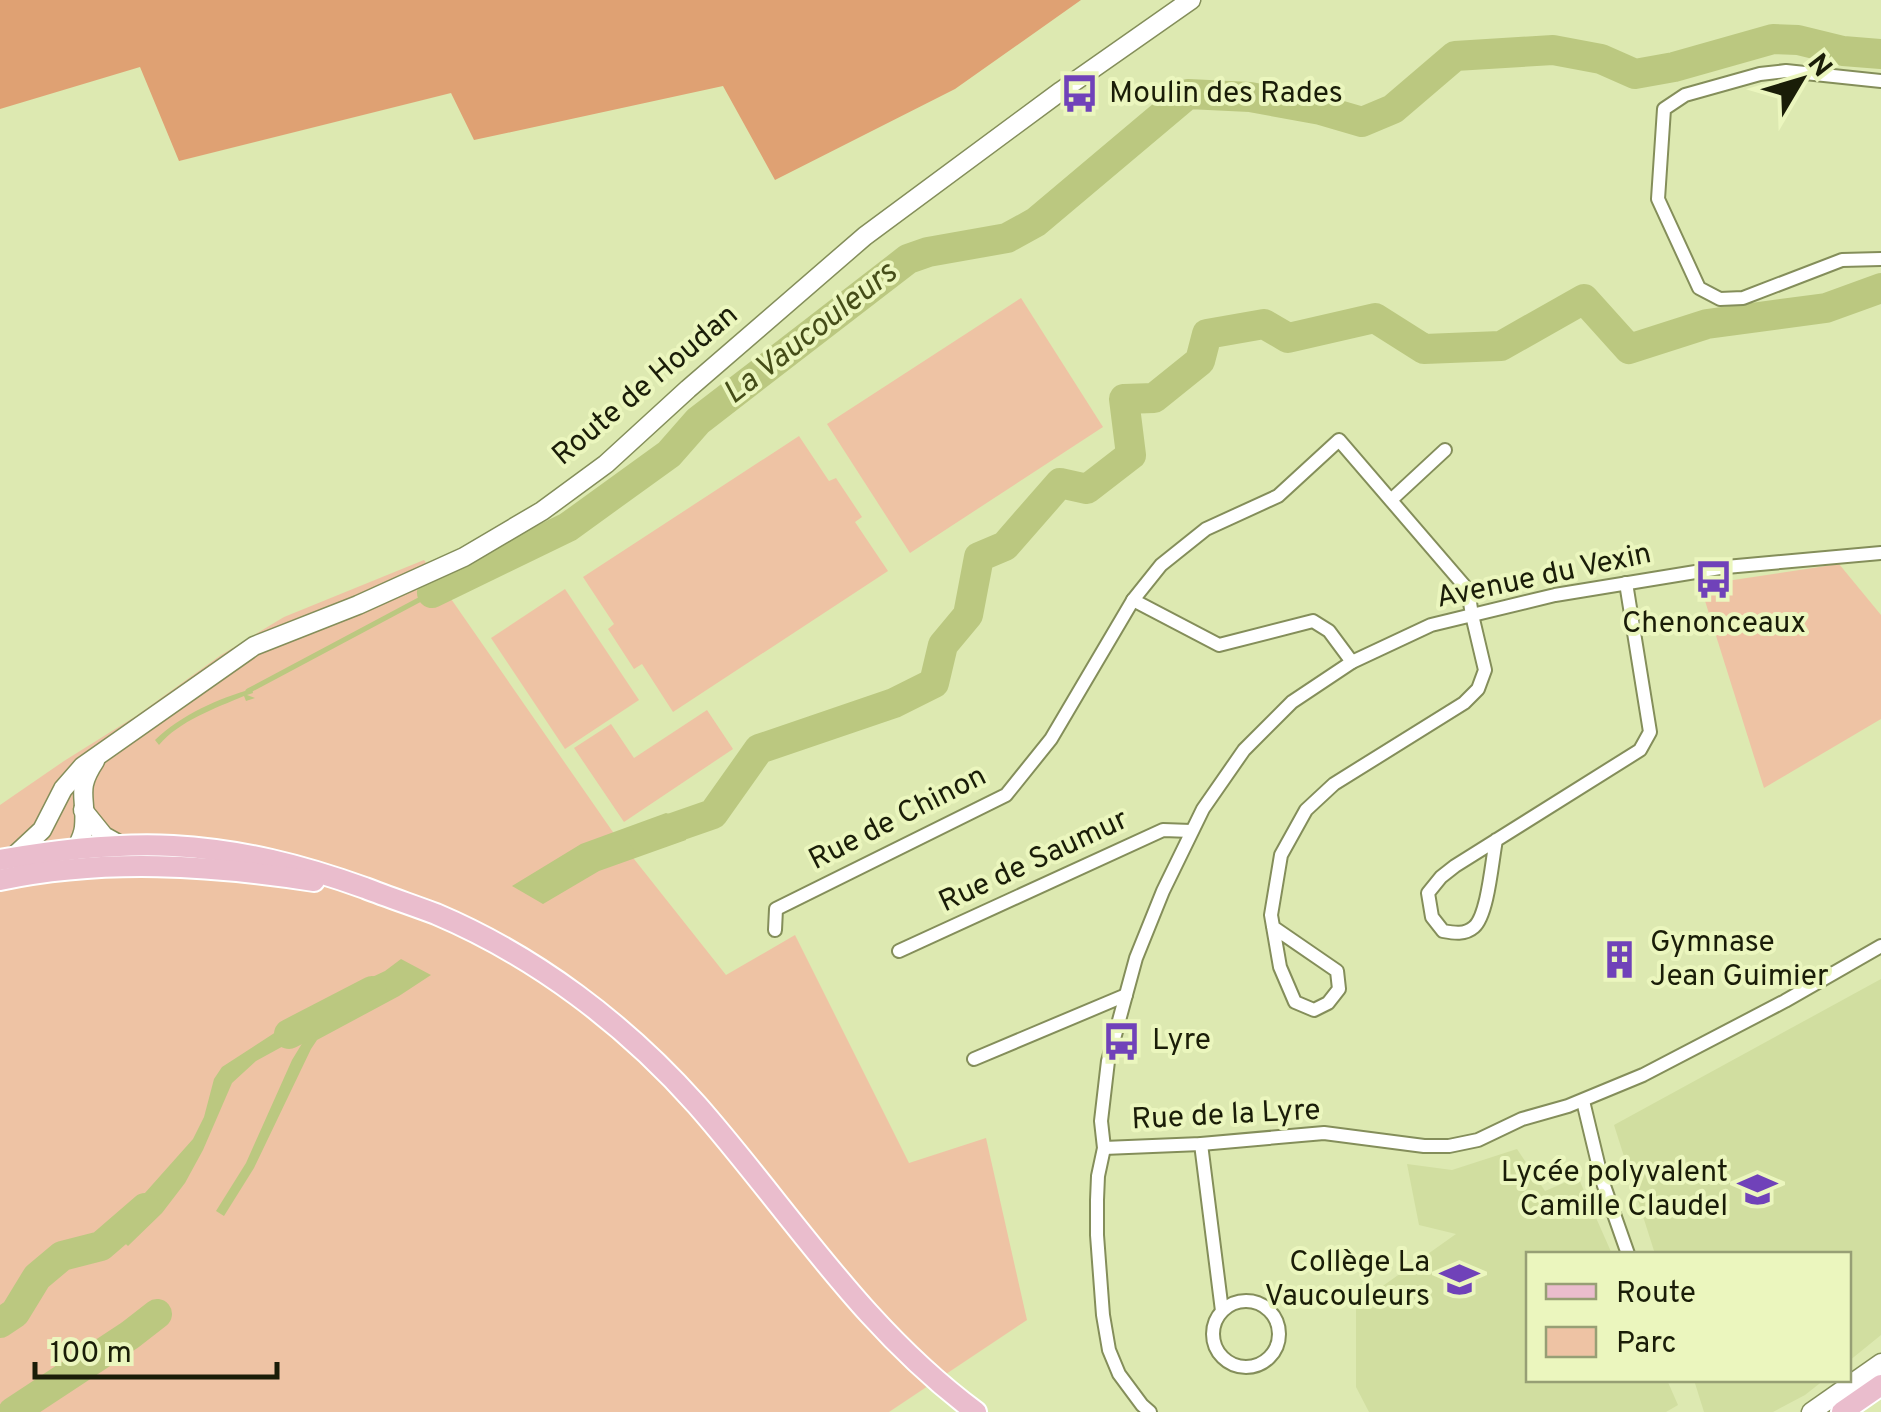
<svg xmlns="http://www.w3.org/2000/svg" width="1881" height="1412" font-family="Overpass,sans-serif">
  <rect width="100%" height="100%" fill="#dde9b1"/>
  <g fill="#d1dea0">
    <path d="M1881 979V1335L1849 1361 1848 1254H1655L1614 1125Z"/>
    <path d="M1517 1149 1545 1191 1578 1177 1612 1254H1528V1380H1667L1678 1405 1666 1412H1369L1356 1387V1305L1456 1234 1419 1225 1407 1164 1452 1170Z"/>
    <path d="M1694 1380H1824L1805 1395 1773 1412H1704Z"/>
  </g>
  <g fill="#eec3a4">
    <path d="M1021 298 1103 427 910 553 827 424Z"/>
    <path d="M799 436 829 481 836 478 862 517 855 522 888 571 673 712 642 664 634 669 608 629 614 624 583 577Z"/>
    <path d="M424 560 615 835 726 975 795 935 909 1163 986 1138 1027 1320 889 1412H0V805L64 761 136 716 221 655 284 617Z"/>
    <path d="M1839 564 1881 615V719L1764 788 1700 585Z"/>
    <path d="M565 589 639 700 565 749 491 638Z"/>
    <path d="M707 710 733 749 624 822 574 748 611 724 634 758Z"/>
  </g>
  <path fill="#dfa173" d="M0 0H1081L955 89 775 180 723 86 474 140 451 93 179 161 140 67 0 109Z"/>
  <g fill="#bbc880">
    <path d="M252 689 253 693 247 695 255 698 246 701 244 696C216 708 179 721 159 745L155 740C181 715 219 698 252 689Z"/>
    <path d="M666 813 682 818 686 840 599 871 543 904 512 886 581 844Z"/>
    <path d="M401 959 431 975 399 996 317 1040 311 1049 254 1168 224 1216 216 1211 246 1163 292 1060 309 1032 256 1061 232 1083 203 1150 185 1183 162 1213 128 1246 104 1224 120 1221 193 1139 204 1117 214 1079 222 1067 279 1030 320 1010 326 1018 368 979 385 971Z"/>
  </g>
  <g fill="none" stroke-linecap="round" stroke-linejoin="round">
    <path stroke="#bbc880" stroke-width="5" d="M248 691 432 593"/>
    <g stroke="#bbc880" stroke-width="30">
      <path d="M432 593 568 527 669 454 698 421 908 259 928 252 1007 238 1036 222 1188 94 1250 97 1321 110 1362 122 1393 109 1455 56 1553 50 1601 59 1635 74 1674 67 1773 39 1798 40 1843 51 1881 54"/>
      <path d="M644 838 713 814 759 749 894 703 934 683 943 645 968 615 979 557 1005 546 1060 483 1087 489 1131 455 1124 399 1154 398 1200 361 1207 334 1264 324 1288 338 1375 318 1424 349 1501 346 1584 299 1629 349 1707 324 1826 308 1881 288"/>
      <path d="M289 1034 372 991"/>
      <path d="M0 1323 15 1313 37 1277 62 1256 101 1246 145 1208"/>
      <path d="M13 1412 130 1335 157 1314"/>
    </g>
    <defs>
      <g id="minor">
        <path d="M1881 81 1786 71 1760 74 1685 95 1664 109 1658 199 1699 288 1720 299 1743 298 1842 260 1881 259"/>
        <path d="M1391 500 1445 450"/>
        <path d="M1133 600 1219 645 1313 621 1329 631 1352 662"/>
        <path d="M1496 840C1492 860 1488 915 1474 927 1465 935 1454 933 1443 931L1432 917 1428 893 1441 877 1455 866 1640 750 1650 732 1626 583"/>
        <path d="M775 930 776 909 1006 795 1051 739 1133 600 1161 565 1206 529 1278 496 1339 440 1468 590 1472 615 1485 670 1478 689 1464 703 1334 784 1306 810 1281 855 1271 915 1280 967 1295 1002 1314 1010 1328 1003 1339 989 1337 971 1273 927"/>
        <path d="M899 951 1163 830 1191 831"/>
        <path d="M974 1059 1126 995"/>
        <path d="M1583 1101 1602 1180 1628 1254"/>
        <path d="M1201 1144 1222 1311"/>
        <path d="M1104 1148 1201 1144 1324 1133 1424 1146H1449L1478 1140 1522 1119 1568 1106 1643 1075 1785 1001 1881 946"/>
        <circle cx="1246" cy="1334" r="33"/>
        <path d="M1150 1412 1142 1405 1119 1374 1109 1350 1103 1315 1097 1235V1200L1098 1176 1104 1148 1101 1121 1108 1061 1136 958 1163 891 1203 809 1244 750 1292 702 1352 662 1431 625 1555 595 1726 567 1881 553"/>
      </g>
      <g id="tertiary">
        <path d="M83 810 104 836 122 846"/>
        <path d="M12 858 42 830 63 789 83 766 254 646 358 605 464 557 542 511 606 464 688 389 865 236 1061 91 1191 0"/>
        <path d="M72 859C75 848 83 839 84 827 87 796 75 791 95 761"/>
      </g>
      <path id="secondary" d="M1811 1412 1881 1363"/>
      <g id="primary">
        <path d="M0 860C57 850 115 843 173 846 242 850 301 865 365 888 388 897 412 905 436 914 535 956 625 1024 697 1105 790 1211 860 1326 976 1412"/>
        <path d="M0 880C105 858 210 865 314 881"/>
        <path d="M1842 1412 1881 1385"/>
      </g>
    </defs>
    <use href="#minor" stroke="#848e5a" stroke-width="16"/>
    <use href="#tertiary" stroke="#848e5a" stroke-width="21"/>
    <use href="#secondary" stroke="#848e5a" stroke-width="21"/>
    <use href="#primary" stroke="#fff" stroke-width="24"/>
    <use href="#minor" stroke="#fff" stroke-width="12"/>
    <use href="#tertiary" stroke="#fff" stroke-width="18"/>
    <use href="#secondary" stroke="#fff" stroke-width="18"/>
    <use href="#primary" stroke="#eabdcd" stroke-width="20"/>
  </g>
  <defs>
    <symbol id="bus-bare" viewBox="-9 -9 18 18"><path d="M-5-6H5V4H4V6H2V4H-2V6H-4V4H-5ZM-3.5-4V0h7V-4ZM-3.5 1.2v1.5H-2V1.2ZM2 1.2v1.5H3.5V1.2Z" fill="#7042b9" stroke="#ebf6be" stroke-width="2.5" paint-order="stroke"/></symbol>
    <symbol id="building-bare" viewBox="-9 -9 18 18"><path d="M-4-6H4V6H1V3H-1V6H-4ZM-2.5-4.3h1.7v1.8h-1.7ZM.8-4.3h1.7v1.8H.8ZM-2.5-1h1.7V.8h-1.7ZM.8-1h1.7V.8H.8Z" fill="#7042b9" stroke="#ebf6be" stroke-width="2.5" paint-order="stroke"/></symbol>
    <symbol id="school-bare" viewBox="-9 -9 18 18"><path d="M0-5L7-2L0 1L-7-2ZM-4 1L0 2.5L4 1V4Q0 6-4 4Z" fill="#7042b9" stroke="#ebf6be" stroke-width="2.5" paint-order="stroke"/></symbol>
  </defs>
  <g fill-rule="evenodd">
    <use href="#bus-bare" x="1052" y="66" width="55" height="55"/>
    <use href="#bus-bare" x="1686" y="552" width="55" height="55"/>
    <use href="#building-bare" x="1592" y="932" width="55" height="55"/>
    <use href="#bus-bare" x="1094" y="1014" width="55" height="55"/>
    <use href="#school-bare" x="1730" y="1162" width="55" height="55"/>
    <use href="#school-bare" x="1432" y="1252" width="55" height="55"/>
  </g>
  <g text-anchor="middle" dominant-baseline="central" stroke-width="8" stroke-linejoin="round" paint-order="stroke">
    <g font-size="30" fill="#1a1d08" stroke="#ebf6be" text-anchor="start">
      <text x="1109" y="94">Moulin des Rades</text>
      <text x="1714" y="624" text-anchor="middle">Chenonceaux</text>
      <text x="1650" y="943">Gymnase<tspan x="1650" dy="34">Jean Guimier</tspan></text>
      <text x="1152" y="1041">Lyre</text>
      <text x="1728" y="1173" text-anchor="end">Lycée polyvalent<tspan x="1728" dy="34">Camille Claudel</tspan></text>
      <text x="1430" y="1263" text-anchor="end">Collège La<tspan x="1430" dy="34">Vaucouleurs</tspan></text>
    </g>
    <g font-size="30" fill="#1a1d08" stroke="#ebf6be">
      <text transform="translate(646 386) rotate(-40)">Route de Houdan</text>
      <text transform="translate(1544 577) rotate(-12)">Avenue du Vexin</text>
      <text transform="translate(898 819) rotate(-27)">Rue de Chinon</text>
      <text transform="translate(1034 862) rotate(-25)">Rue de Saumur</text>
      <text transform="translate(1226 1116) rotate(-3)">Rue de la Lyre</text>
    </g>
    <g font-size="32" font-style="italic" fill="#454d18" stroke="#ebf6be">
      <text transform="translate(811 334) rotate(-38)">La Vaucouleurs</text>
    </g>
  </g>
  <rect x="1526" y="1252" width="325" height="130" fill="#ebf6be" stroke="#979f75" stroke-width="2.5"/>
  <rect x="1546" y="1284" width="50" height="15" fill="#eabdcd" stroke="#979f75" stroke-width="2.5"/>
  <text x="1616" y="1302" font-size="30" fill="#1a1d08">Route</text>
  <rect x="1546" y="1327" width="50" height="30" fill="#eec3a4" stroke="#979f75" stroke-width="2.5"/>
  <text x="1616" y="1352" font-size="30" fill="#1a1d08">Parc</text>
  <g transform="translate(1801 80) rotate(52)" stroke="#ebf6be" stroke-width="8" paint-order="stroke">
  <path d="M0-8L18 38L0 25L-18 38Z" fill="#1a1d08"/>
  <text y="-15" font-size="28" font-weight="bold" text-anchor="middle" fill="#1a1d08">N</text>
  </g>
  <path d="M35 1362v15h242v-15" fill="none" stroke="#1a1d08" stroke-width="5"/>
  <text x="50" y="1362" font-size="30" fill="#1a1d08" stroke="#ebf6be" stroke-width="8" paint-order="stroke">100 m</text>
</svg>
